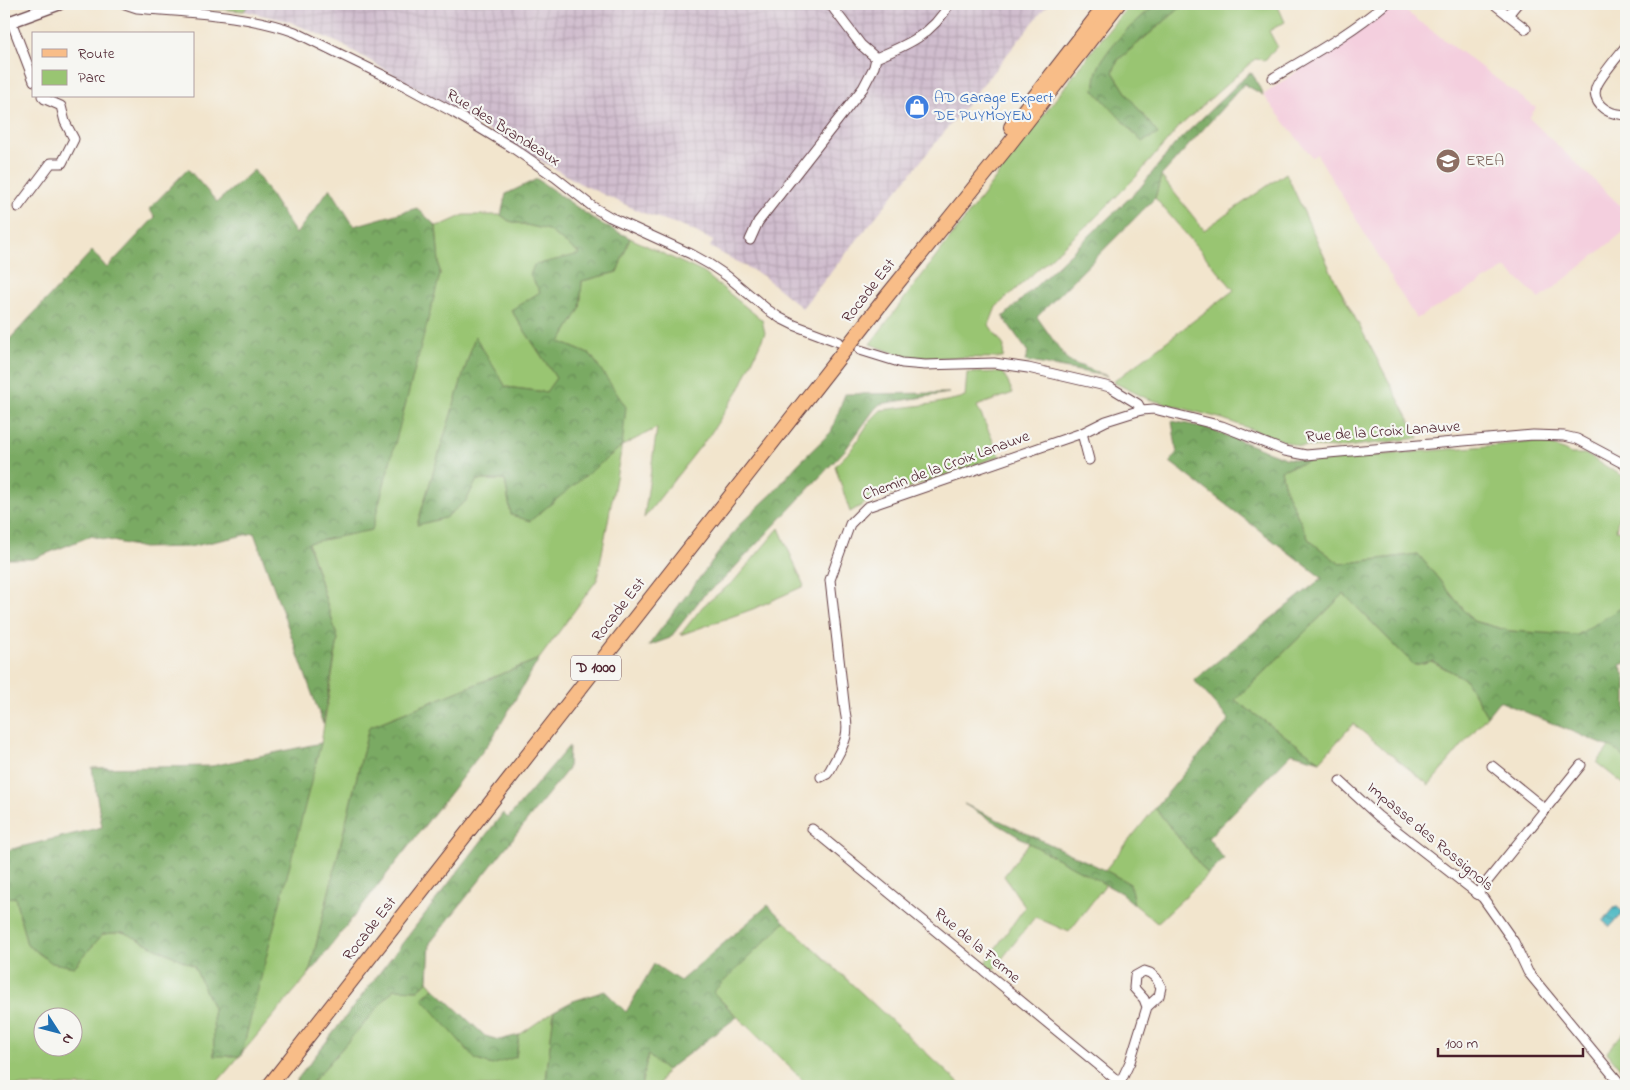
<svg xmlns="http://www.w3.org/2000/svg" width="1630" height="1090" font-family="'Indie Flower',sans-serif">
  <defs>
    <pattern id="industrial-grid" width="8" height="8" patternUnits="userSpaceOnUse" patternTransform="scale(1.25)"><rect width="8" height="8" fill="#d0bdce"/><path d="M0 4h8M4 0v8" fill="none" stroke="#b4a2b1"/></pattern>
    <pattern id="forest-crowns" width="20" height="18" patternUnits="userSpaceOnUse" patternTransform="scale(1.25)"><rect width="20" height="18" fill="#7aaa64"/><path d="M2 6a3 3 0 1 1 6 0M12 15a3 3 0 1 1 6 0" fill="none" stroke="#668a53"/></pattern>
    <pattern id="water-waves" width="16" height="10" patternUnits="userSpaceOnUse" patternTransform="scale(1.25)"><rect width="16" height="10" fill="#49b7c2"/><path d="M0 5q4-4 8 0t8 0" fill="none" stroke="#3f949e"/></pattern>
  </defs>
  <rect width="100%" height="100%" fill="#f6f6f2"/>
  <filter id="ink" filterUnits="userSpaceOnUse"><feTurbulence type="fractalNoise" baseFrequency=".02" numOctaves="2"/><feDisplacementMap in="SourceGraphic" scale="10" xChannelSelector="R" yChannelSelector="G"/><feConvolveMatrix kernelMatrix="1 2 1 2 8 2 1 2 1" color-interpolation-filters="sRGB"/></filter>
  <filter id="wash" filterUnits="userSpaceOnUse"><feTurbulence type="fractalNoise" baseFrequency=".0096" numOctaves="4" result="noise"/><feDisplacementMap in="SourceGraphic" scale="20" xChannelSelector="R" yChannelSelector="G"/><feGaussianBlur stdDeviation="1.12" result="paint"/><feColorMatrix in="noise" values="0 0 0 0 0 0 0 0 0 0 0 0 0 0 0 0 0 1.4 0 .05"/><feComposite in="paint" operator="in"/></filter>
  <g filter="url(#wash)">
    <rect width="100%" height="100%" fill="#f2e5cd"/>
    <path fill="#f4cfde" d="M1393 4H1396L1536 108 1529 118 1626 211V230L1540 299 1506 268 1416 319 1317 154 1312 157 1263 95Z"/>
    <path fill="url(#industrial-grid)" d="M249 4H1048L802 308 763 276 710 247 713 241 686 227 643 213 579 183 343 45 288 21 244 11Z"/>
    <g fill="#99c572" stroke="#72724e" fill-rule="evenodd">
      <path d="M148 4H249L244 11Z"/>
      <path d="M1130 4H1156L1133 25 1096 73 1127 94 1113 72 1118 60 1185 4H1277L1285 22 1269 31 1277 46 1266 60 1255 59 1180 126 1136 177 1095 218 996 307 989 325 1004 346 1003 358 905 357 870 344 1098 43Z"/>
      <path d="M1286 173 1335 280 1419 438 1337 448 1298 446 1223 419 1148 399 1113 382 1234 290 1155 198 1161 176 1204 230Z"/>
      <path d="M464 215H501L509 221 548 230 581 254 541 292 511 310 556 378 546 392 506 387 475 337 417 525 466 501 476 480H505L511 514 591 355 560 342 580 309 582 281 617 272 630 238 704 273 762 320 765 333 740 388 711 433 644 518 657 428 622 446 597 580 539 659 369 727 309 974 214 1086H4V898L15 897 27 945 74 967 103 934 123 932 194 966 213 1008 214 1055 321 743 338 639 308 542 440 275 436 226 444 224ZM42 1018H72V1048H42Z"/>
      <path d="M1003 372 1013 393 977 406 1000 456 869 501 850 512 835 466 851 450 870 421 881 410 932 404 965 397 967 373Z"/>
      <path d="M1545 441 1571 454H1585L1626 478 1616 530 1626 532V605L1577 636 1510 631 1473 621 1418 554 1340 564 1309 540 1285 489 1281 470 1310 461Z"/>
      <path d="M779 528 804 586 753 609 680 635 703 606 734 581Z"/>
      <path d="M1344 594 1414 665 1431 661 1465 679 1487 716 1429 785 1353 724 1320 761 1235 700Z"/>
      <path d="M1609 747 1616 750 1626 759V786L1597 763Z"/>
      <path d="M1155 808 1208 875 1157 923 1134 904 1130 884 1105 870Z"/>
      <path d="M1029 843 1106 884 1069 932 1035 917 993 970 985 963 1025 907 1004 876Z"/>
      <path d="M785 922 962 1086H809L712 992Z"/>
      <path d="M428 981 434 988 422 998 516 1057 519 1035 554 1011 546 1081 551 1086H309L394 989 418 990Z"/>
      <path d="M1626 1029V1076L1607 1052Z"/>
      <path d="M648 1054 666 1071 658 1086H641Z"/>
    </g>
    <g fill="url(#forest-crowns)" stroke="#626448">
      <path d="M1156 4H1185L1118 60 1113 72 1127 94 1158 134 1142 142 1094 90C1095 84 1095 77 1097 71 1107 44 1135 23 1156 4Z"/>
      <path d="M1249 73 1253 74 1263 95 1244 84 1161 176 1155 198 1037 317 1068 361 1107 376 1025 361 1028 352 1003 317 1140 188 1175 144Z"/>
      <path d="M188 169 217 202 254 170 296 234 330 188 354 226 417 208 436 226 440 275 372 530 308 543 338 639 323 724 254 533 189 547 143 548 91 536 33 559H4V333L7 342 92 251 107 268 155 217 149 209Z"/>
      <path d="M537 179 598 222 630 238 617 272 582 281 580 309 560 342 591 355 626 407 622 446 530 521 511 515 505 480H477L466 501 445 518 417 525 475 336 506 387 546 392 556 378 511 310 540 292 530 275 534 265 580 254 548 230 509 221 501 215 506 194Z"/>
      <path d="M949 393 880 404 874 410 846 449 724 579 703 596 670 638 648 646 741 523 773 493 797 465 831 432 845 394Z"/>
      <path d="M1172 421 1207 428 1285 458 1310 461 1281 470 1285 489 1309 540 1340 564 1418 554 1473 621 1510 631 1577 635 1626 605V663L1620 665 1626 678V759L1616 750 1499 701 1487 716 1465 679 1432 661 1414 665 1344 594 1235 700 1320 761 1292 753 1208 838 1224 859 1208 875 1155 808 1229 720 1194 680 1322 578 1170 462 1177 453Z"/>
      <path d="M539 659 492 739 309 974 369 727Z"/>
      <path d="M321 743 241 1056H214L213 1008 194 966 123 932 103 934 74 967 52 963 27 945 15 897 4 898V851L102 827 92 768 212 766Z"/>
      <path d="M569 746 568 769 430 943 428 981 418 990 394 989 309 1086H292L503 813 508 818Z"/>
      <path d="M964 804 1105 870 1130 884 1134 904 1121 893 1029 843Z"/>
      <path d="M768 905 785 922 713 992 737 1017 666 1071 648 1055 641 1086H551L546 1081 554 1011 573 1001 605 991 626 1012 654 964 680 981Z"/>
      <path d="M434 988 485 1036 499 1040 519 1035 516 1057 492 1065 476 1060 422 998Z"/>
    </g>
    <path fill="url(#water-waves)" stroke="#4a6b76" d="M1616 906 1623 912 1610 927 1603 921Z"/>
  </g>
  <g filter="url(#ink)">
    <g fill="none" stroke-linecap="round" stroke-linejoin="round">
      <defs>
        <g id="minor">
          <path d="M125 4 137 8C190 13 245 14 295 32L405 86 453 112 513 148 555 177 593 207 610 217 691 254 709 264 727 276 768 310 780 318 794 325 839 342"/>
          <path d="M830 4 861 45 876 58"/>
          <path d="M1494 4 1526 29"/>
          <path d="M1508 15 1517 4"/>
          <path d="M11 21 34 81"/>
          <path d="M1626 46C1619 55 1598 79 1596 88 1594 94 1596 101 1601 106 1608 113 1616 114 1626 115"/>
          <path d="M1273 78C1311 55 1351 33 1385 4"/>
          <path d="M18 207 51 163H62L74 139 65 122 61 106 45 99 42 96"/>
          <path d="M750 240 758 222 863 88 874 67 876 58C907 45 933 34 949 4"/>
          <path d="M860 350 902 363 925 365 994 363 1028 368 1110 387 1138 404 1141 410"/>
          <path d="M1082 433 1089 460"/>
          <path d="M1492 766 1545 809"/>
          <path d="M821 777 827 774 830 770C842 746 851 739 845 711L830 580 850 524 867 507 1082 433 1106 421 1141 410 1154 409 1222 426 1285 451 1306 455 1533 435 1564 436 1577 439 1626 465"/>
          <path d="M1340 781 1378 816 1483 898 1514 942 1528 972 1622 1086"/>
          <path d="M812 829 1124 1086"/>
          <path d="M1477 894 1581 765"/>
          <path d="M1120 1083 1130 1062 1147 1007 1159 996 1161 987 1156 978 1150 973 1144 971 1135 976 1134 988 1144 999 1147 1007"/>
        </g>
        <path id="tertiary" d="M4 24 59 4"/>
        <g id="primary">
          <path d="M1011 127 1105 6"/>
          <path d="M269 1086 887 296 1007 147 1118 4"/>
        </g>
      </defs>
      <use href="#minor" stroke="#633d43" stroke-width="11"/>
      <use href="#tertiary" stroke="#633d43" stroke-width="14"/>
      <use href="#primary" stroke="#633d43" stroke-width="16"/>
      <use href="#minor" stroke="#fff" stroke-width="9"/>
      <use href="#tertiary" stroke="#fff" stroke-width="11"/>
      <use href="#primary" stroke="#f8bd88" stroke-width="14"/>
    </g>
  </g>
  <defs>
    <symbol id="shop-disc" viewBox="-11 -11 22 22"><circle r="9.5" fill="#3f7fe0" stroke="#f6f6f2"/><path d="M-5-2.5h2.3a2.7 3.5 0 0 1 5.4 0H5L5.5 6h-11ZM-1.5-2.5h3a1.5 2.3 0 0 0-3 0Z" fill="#fff"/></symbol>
    <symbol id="university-disc" viewBox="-11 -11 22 22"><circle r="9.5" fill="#8d6e63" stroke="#f6f6f2"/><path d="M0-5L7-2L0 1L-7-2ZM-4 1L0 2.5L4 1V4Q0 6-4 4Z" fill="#fff"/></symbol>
  </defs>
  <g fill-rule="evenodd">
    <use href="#shop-disc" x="903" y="93" width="28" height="28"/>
    <use href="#university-disc" x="1434" y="147" width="28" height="28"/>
  </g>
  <g text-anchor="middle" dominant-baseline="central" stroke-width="4.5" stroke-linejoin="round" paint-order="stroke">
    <rect fill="#f6f6f2" stroke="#7e6067" stroke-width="1" x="571" y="655.5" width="50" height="25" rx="4"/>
    <g font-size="15" font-weight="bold" fill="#4a1f2b">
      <text x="596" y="668">D 1000</text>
    </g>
    <g font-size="16" fill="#366cbe" stroke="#f6f6f2" text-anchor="start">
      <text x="934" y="98">AD Garage Expert<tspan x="934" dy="18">DE PUYMOYEN</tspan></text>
    </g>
    <g font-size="16" fill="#4a1f2b" stroke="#f6f6f2">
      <text transform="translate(503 128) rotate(32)">Rue des Brandeaux</text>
      <text transform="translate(869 291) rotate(-52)">Rocade Est</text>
      <text transform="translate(1383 432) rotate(-4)">Rue de la Croix Lanauve</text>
      <text transform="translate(946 466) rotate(-20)">Chemin de la Croix Lanauve</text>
      <text transform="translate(619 610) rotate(-52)">Rocade Est</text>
      <text transform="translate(1430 837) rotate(40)">Impasse des Rossignols</text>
      <text transform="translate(370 929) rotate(-52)">Rocade Est</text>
      <text transform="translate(977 946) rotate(40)">Rue de la Ferme</text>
    </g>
    <g font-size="16" fill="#785e54" stroke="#f6f6f2" text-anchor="start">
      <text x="1466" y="161">EREA</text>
    </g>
  </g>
  <rect width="1630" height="1090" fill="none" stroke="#f6f6f2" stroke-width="20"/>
  <rect x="32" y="32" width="162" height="65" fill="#f6f6f2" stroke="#b1a0a2"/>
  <rect x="42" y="49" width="25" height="8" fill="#f8bd88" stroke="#b1a0a2"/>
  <text x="78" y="58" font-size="15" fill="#4a1f2b">Route</text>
  <rect x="42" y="70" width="25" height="15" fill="#99c572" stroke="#b1a0a2"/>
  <text x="78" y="82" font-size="15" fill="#4a1f2b">Parc</text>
  <g transform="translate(58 1032) rotate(126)"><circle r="24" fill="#f6f6f2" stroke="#b1a0a2"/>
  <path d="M0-4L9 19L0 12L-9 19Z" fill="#1f6fb2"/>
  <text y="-8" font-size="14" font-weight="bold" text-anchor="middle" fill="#4a1f2b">N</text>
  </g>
  <path d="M1438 1048v8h145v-8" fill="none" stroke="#4a1f2b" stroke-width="2.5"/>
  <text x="1445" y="1048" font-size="15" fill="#4a1f2b" stroke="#f6f6f2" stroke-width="4" paint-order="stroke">100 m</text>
</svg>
